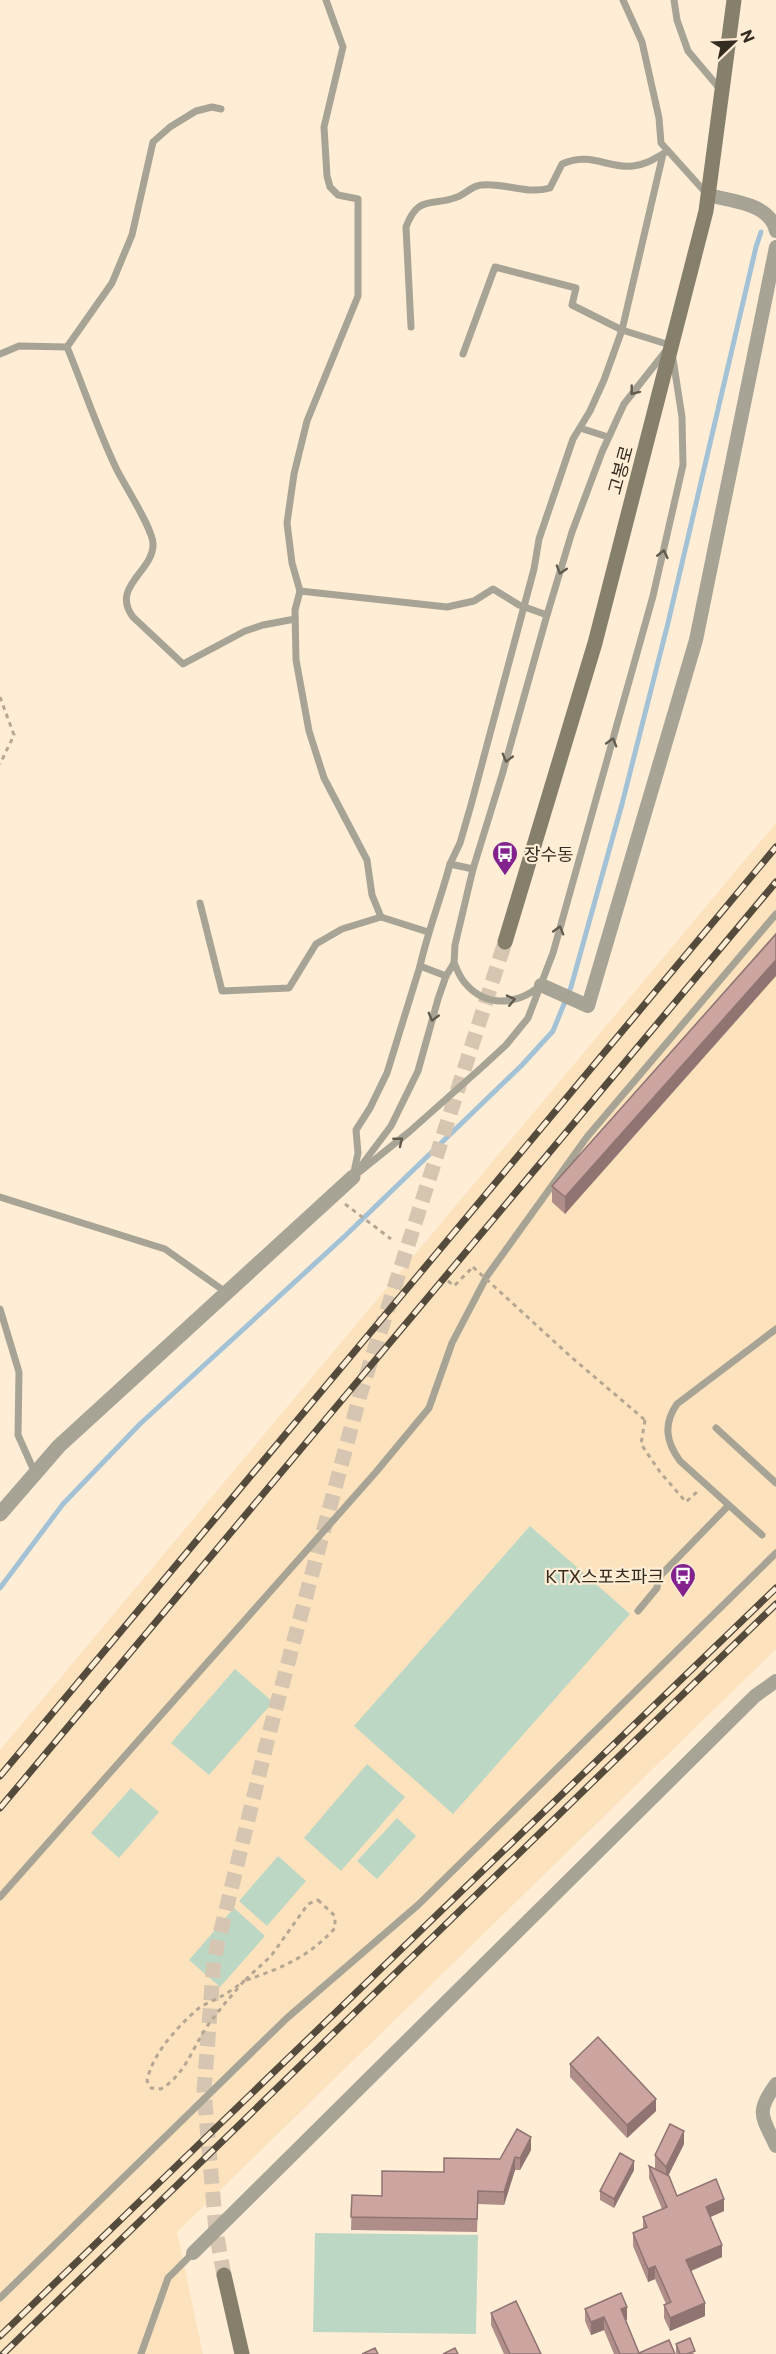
<svg xmlns="http://www.w3.org/2000/svg" width="776" height="2354" font-family="Commissioner,'Noto Sans KR',sans-serif">
  <rect width="100%" height="100%" fill="#ffedd5"/>
  <path fill="#fce2bd" d="M776 823V1649L177 2232 203 2354H0V1750Z"/>
  <g fill="#bdd7c5">
    <path d="M530 1526 630 1614 453 1814 354 1726Z"/>
    <path d="M235 1669 273 1702 209 1775 171 1743Z"/>
    <path d="M367 1764 405 1797 341 1871 304 1838Z"/>
    <path d="M131 1788 159 1812 119 1858 91 1833Z"/>
    <path d="M397 1818 416 1836 377 1879 357 1861Z"/>
    <path d="M278 1856 306 1881 267 1926 239 1901Z"/>
    <path d="M234 1908 265 1936 220 1987 189 1960Z"/>
    <path d="M315 2233 478 2235 476 2334 313 2332Z"/>
  </g>
  <g fill="none" stroke-linecap="round" stroke-linejoin="round">
    <path stroke="#a4c2d5" stroke-width="5" d="M0 1588 63 1504 140 1424 346 1235 522 1065 553 1031 571 987 622 804 668 623 756 247 761 232"/>
    <path stroke="#d6c6b1" stroke-width="15" stroke-dasharray="15 8" stroke-linecap="butt" d="M224 2275 216 2231 204 2091 214 1959 270 1730 360 1395 505 942"/>
    <g stroke="#b6a794" stroke-width="3" stroke-dasharray="4.5 4.5" stroke-linecap="butt">
      <path d="M0 697 14 735 0 764"/>
      <path d="M345 1204 391 1239"/>
      <path d="M448 1281 454 1286 473 1267"/>
      <path d="M645 1420 641 1444 660 1472 686 1502 698 1491"/>
      <path d="M318 1900 335 1916V1928C308 1958 281 1968 244 1981L271 1956 308 1904Z"/>
      <path d="M244 1981C231 1996 219 2010 208 2025 192 2048 186 2074 161 2089L151 2088 147 2081C152 2054 178 2026 199 2008 205 2004 213 2001 220 1997 228 1993 236 1987 244 1981Z"/>
    </g>
    <g stroke="#a7a496" stroke-width="7">
      <path d="M326 0 343 47 324 127 327 176 330 187 338 195 358 199V296L307 421 294 474 287 523 292 563 300 591 295 610 296 660 309 731 324 778 367 860 372 895 381 917"/>
      <path d="M623 0 642 42 659 118 661 143 706 193"/>
      <path d="M674 0 677 20 688 51 720 89"/>
      <path d="M221 109 212 107 196 111 170 127 153 142 132 235 112 283 67 347C84 388 98 431 117 470 125 486 153 529 153 544 154 571 110 587 133 617L183 664 245 631 263 625 295 619"/>
      <path d="M411 327 406 227C418 194 432 207 457 197 466 194 471 186 481 185 504 182 525 195 550 188L562 164C592 151 607 169 633 166 646 165 657 157 668 151"/>
      <path d="M0 354 19 346 67 347"/>
      <path d="M463 354 495 267 576 288 572 305 622 330 670 345"/>
      <path d="M580 428 608 437"/>
      <path d="M300 591 447 607 474 601 493 589 519 605 547 615"/>
      <path d="M450 864 460 843 471 805 534 569 539 539 573 439 590 411 604 380 622 330 663 154"/>
      <path d="M200 903 222 991 289 988 316 944 342 929 381 917 428 932"/>
      <path d="M454 963C457 969 460 978 465 983 486 1008 517 1005 540 986"/>
      <path d="M446 976 420 966C428 931 441 898 450 864L473 869"/>
      <path d="M358 1170 391 1126 418 1071 438 999 446 976 454 963 455 945 473 869 502 775 547 615 572 532 602 452 624 404 665 352"/>
      <path d="M354 1172 358 1153 356 1130 370 1108 387 1073 420 966"/>
      <path d="M353 1177 409 1132 481 1068 506 1045 528 1018 553 953 653 596 683 465 682 417 673 359"/>
      <path d="M0 1197 165 1249 227 1293"/>
      <path d="M0 1309 19 1372 18 1435 35 1473"/>
      <path d="M716 1428 776 1483"/>
      <path d="M762 1535 680 1461C666 1442 663 1424 677 1404L776 1329"/>
      <path d="M638 1611 657 1588 658 1578 728 1506"/>
      <path d="M0 1897 376 1472 429 1408 452 1343 487 1276 587 1137 776 914"/>
      <path d="M0 2298 287 2018 418 1905 776 1553"/>
      <path d="M141 2354 168 2278 193 2253"/>
    </g>
    <g stroke="#a7a496" stroke-width="14">
      <path d="M708 195C731 201 770 203 776 231"/>
      <path d="M541 985 588 1006 696 640 776 247"/>
      <path d="M776 2084C755 2113 762 2116 776 2146"/>
      <path d="M193 2253 755 1696 776 1681"/>
    </g>
    <path stroke="#a7a496" stroke-width="15" d="M0 1514 59 1446 353 1177"/>
    <g stroke="#857f6c" stroke-width="15">
      <path d="M505 942 595 643 706 211 734 0"/>
      <path d="M224 2275 242 2354"/>
    </g>
    <defs>
      <g id="rail">
        <path d="M0 1776 776 847"/>
        <path d="M0 1808 776 882"/>
        <path d="M0 2336 776 1588"/>
        <path d="M3 2354 776 1604"/>
      </g>
    </defs>
    <use href="#rail" stroke="#554b3d" stroke-width="7"/>
    <use href="#rail" stroke="#ffedd5" stroke-width="4.5" stroke-dasharray="14" stroke-linecap="butt"/>
    <path stroke="#b6a794" stroke-width="3" stroke-dasharray="4.5 4.5" stroke-linecap="butt" d="M473 1267 570 1356 645 1420"/>
  </g>
  <g fill="#af8e8a">
    <path d="M776 934 565 1214 552 1202V1186Z"/>
    <path d="M570 2064 656 2111 627 2138 570 2077Z"/>
    <path d="M684 2144 668 2176 677 2196 724 2211 710 2217 722 2257 691 2271 705 2316 670 2331 664 2318V2305L666 2304 655 2279 648 2282 633 2246V2233L643 2229V2217L662 2209 649 2178V2166L656 2169 655 2168V2155Z"/>
    <path d="M531 2150 520 2170H515L504 2205 478 2204 477 2232 351 2230 352 2195 382 2196 444 2172 500 2159Z"/>
    <path d="M634 2170 614 2208 600 2200V2191Z"/>
    <path d="M585 2309 627 2320H625L639 2353 675 2354H614L604 2330 591 2335 585 2321Z"/>
    <path d="M491 2313 541 2354H504L491 2325Z"/>
    <path d="M676 2344 695 2354H676Z"/>
  </g>
  <g fill="#8f7471">
    <path d="M776 960V976L565 1214V1197Z"/>
    <path d="M656 2099V2111L627 2138V2125Z"/>
    <path d="M684 2131V2144L666 2180V2167Z"/>
    <path d="M531 2137V2150L520 2170V2158Z"/>
    <path d="M515 2157V2170L504 2205V2192Z"/>
    <path d="M634 2161V2170L614 2208V2199Z"/>
    <path d="M724 2199V2211L706 2219V2207Z"/>
    <path d="M722 2245V2257L686 2273V2260Z"/>
    <path d="M655 2266V2279L648 2282V2269Z"/>
    <path d="M705 2303V2316L670 2331V2318Z"/>
    <path d="M627 2307V2320L621 2322V2309Z"/>
    <path d="M604 2317V2330L591 2335V2322Z"/>
  </g>
  <g fill="#cca5a1" stroke="#8f7471" stroke-width="1.5">
    <path d="M776 934V960L565 1197 552 1186Z"/>
    <path d="M598 2037 656 2099 627 2125 570 2064Z"/>
    <path d="M670 2124 684 2131 666 2167 655 2155Z"/>
    <path d="M517 2129 531 2137 520 2158 515 2157 504 2192 478 2191 477 2219 351 2217 352 2195 382 2196V2171L444 2172V2158L500 2159Z"/>
    <path d="M620 2153 634 2161 614 2199 600 2191Z"/>
    <path d="M649 2166 669 2176 677 2196 716 2179 724 2199 706 2207 722 2245 686 2260 705 2303 670 2318 664 2305 671 2302 655 2266 648 2269 633 2233 647 2227 643 2217 667 2207Z"/>
    <path d="M621 2293 627 2307 621 2309 639 2353 669 2340 675 2354H620L604 2317 591 2322 585 2309Z"/>
    <path d="M516 2301 541 2354H510L491 2313Z"/>
    <path d="M690 2338 695 2351 687 2354H680L676 2344Z"/>
    <path d="M375 2348 378 2354H362Z"/>
    <path d="M455 2348 458 2354H443Z"/>
  </g>
  <defs><path id="oneway-chevron" d="M-2-3.5L2.5 0L-2 3.5" fill="none" stroke-width="1.6" stroke-linecap="round" stroke-linejoin="round" transform="scale(1.5)"/></defs>
  <g stroke="#625c4f">
    <use href="#oneway-chevron" transform="translate(634 391) rotate(128)"/>
    <use href="#oneway-chevron" transform="translate(663 554) rotate(-77)"/>
    <use href="#oneway-chevron" transform="translate(561 570) rotate(107)"/>
    <use href="#oneway-chevron" transform="translate(612 742) rotate(-74)"/>
    <use href="#oneway-chevron" transform="translate(507 758) rotate(106)"/>
    <use href="#oneway-chevron" transform="translate(559 930) rotate(-74)"/>
    <use href="#oneway-chevron" transform="translate(511 1000) rotate(-13)"/>
    <use href="#oneway-chevron" transform="translate(433 1017) rotate(105)"/>
    <use href="#oneway-chevron" transform="translate(399 1141) rotate(-39)"/>
  </g>
  <defs>
    <symbol id="bus-pin" viewBox="-11 -11 22 30"><path d="M0 17L-7.5 6A9.5 9.5 0 1 1 7.5 6Z" fill="#83228d" stroke="#ffedd5"/><path d="M-5-6H5V4H4V6H2V4H-2V6H-4V4H-5ZM-3.5-4V0h7V-4ZM-3.5 1.2v1.5H-2V1.2ZM2 1.2v1.5H3.5V1.2Z" fill="#fff"/></symbol>
  </defs>
  <g fill-rule="evenodd">
    <use href="#bus-pin" x="490" y="839" width="30" height="40"/>
    <use href="#bus-pin" x="668" y="1561" width="30" height="40"/>
  </g>
  <g text-anchor="middle" dominant-baseline="central" stroke-width="4.5" stroke-linejoin="round" paint-order="stroke">
    <g font-size="18" fill="#342c20" stroke="#ffedd5">
      <text transform="translate(620 470) rotate(-75)">고봉로</text>
    </g>
    <g font-size="18" fill="#342c20" stroke="#ffedd5" text-anchor="start">
      <text x="524" y="854">장수동</text>
      <text x="664" y="1576" text-anchor="end">KTX스포츠파크</text>
    </g>
  </g>
  <g transform="translate(734 42) rotate(67)" stroke="#ffedd5" stroke-width="4.5" paint-order="stroke">
  <path d="M0-4.5L10 22L0 15L-10 22Z" fill="#342c20"/>
  <text y="-9" font-size="16" font-weight="bold" text-anchor="middle" fill="#342c20">N</text>
  </g>
</svg>
